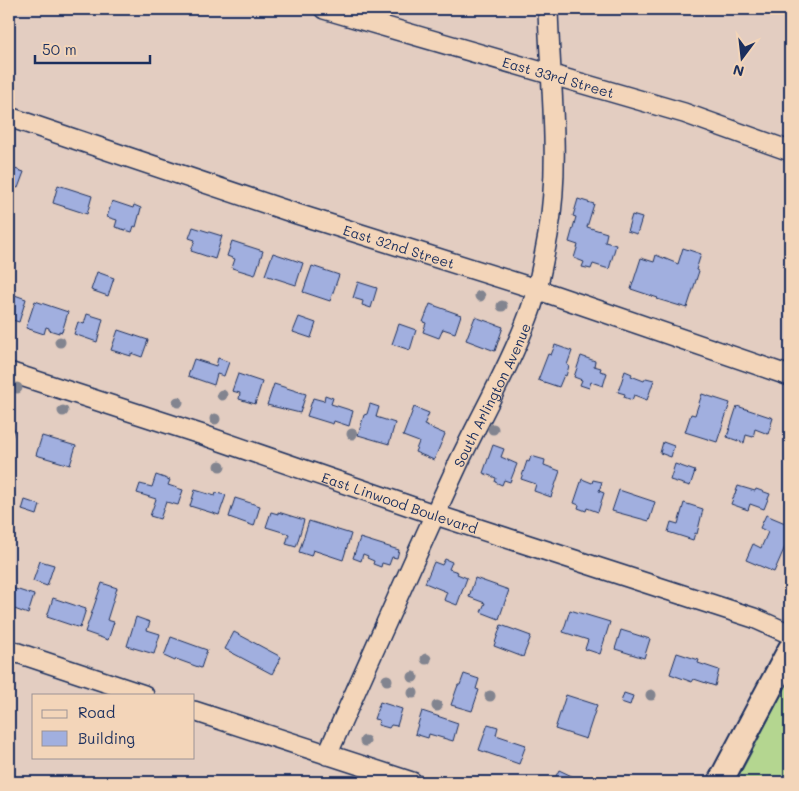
<svg xmlns="http://www.w3.org/2000/svg" width="799" height="791" font-family="Mali,sans-serif">
  <rect width="100%" height="100%" fill="#e3cdc1"/>
  <filter id="ink" filterUnits="userSpaceOnUse"><feTurbulence type="fractalNoise" baseFrequency=".02" numOctaves="2"/><feDisplacementMap in="SourceGraphic" scale="10" xChannelSelector="R" yChannelSelector="G"/><feConvolveMatrix kernelMatrix="1 2 1 2 8 2 1 2 1" color-interpolation-filters="sRGB"/></filter>
  <g filter="url(#ink)">
    <path fill="#b4d690" stroke="#688277" d="M790 679V782H736Z"/>
    <g fill="#a1afdf" stroke="#1b2f5e">
      <path d="M9 167 24 172 18 188 9 185Z"/>
      <path d="M58 185 92 196 87 214 53 203Z"/>
      <path d="M578 199 594 204 587 227 607 233 605 242 616 245 609 269 593 264 591 269 582 267 584 262 574 258 578 245 569 242 576 217 573 216Z"/>
      <path d="M112 201 133 208 134 205 141 208 136 227 134 226 132 232 115 227 117 220 107 217Z"/>
      <path d="M632 215 642 218 637 234 627 231Z"/>
      <path d="M193 227 222 236 215 259 191 251 195 240 189 238Z"/>
      <path d="M232 241 263 251 255 275 232 268 235 259 227 256Z"/>
      <path d="M683 248 701 254 696 270 699 271 687 308 657 299 658 298 631 289 641 258 654 262 656 255 678 264Z"/>
      <path d="M273 253 303 263 296 285 265 275Z"/>
      <path d="M312 266 339 275 330 301 303 292Z"/>
      <path d="M97 272 114 278 108 296 91 290Z"/>
      <path d="M358 282 377 288 371 308 362 305 363 301 353 298Z"/>
      <path d="M9 293 26 299 19 322 9 319Z"/>
      <path d="M35 301 68 312 62 332 59 331V333L49 330V328L46 327 44 334 26 328Z"/>
      <path d="M430 304 461 315 455 333 443 329 439 338 423 332 426 323 423 322Z"/>
      <path d="M87 314 103 319 97 342 74 334 78 322 84 324Z"/>
      <path d="M299 317 316 323 311 338 293 332Z"/>
      <path d="M475 317 503 327 495 351 466 340Z"/>
      <path d="M399 324 416 330 410 350 392 344Z"/>
      <path d="M118 330 148 340 142 357 131 353V356L111 350Z"/>
      <path d="M555 345 572 351 567 365 569 366 566 376 564 375 559 387 538 380 548 354 551 355Z"/>
      <path d="M581 356 595 361 594 366 601 368 600 371 607 373 603 386 591 382 589 388 580 385 582 380 574 377Z"/>
      <path d="M218 358 229 362 224 376 217 374 214 385 188 376 194 359 216 366Z"/>
      <path d="M625 371 632 374 631 376 644 381 646 378 654 380 647 400 634 395 632 400 624 397 625 394 618 392Z"/>
      <path d="M238 374 262 382 255 404 239 399 240 393 232 391Z"/>
      <path d="M274 384 306 394 300 413 267 405Z"/>
      <path d="M702 394 730 403 717 442 685 432 691 414 695 415Z"/>
      <path d="M325 395 333 398 331 404 353 411 349 426 334 421 333 424 307 416 313 398 324 401Z"/>
      <path d="M370 404 379 407 376 417 395 423 389 444 358 435 364 415 367 414Z"/>
      <path d="M737 406 773 418 768 434 755 429 753 437 746 435 744 443 727 437Z"/>
      <path d="M414 407 429 413 424 425 445 434 434 460 415 452 419 442 403 436Z"/>
      <path d="M9 427 14 429 9 446Z"/>
      <path d="M42 436 76 446 70 465 36 455Z"/>
      <path d="M663 442 674 446 671 457 660 453Z"/>
      <path d="M493 445 504 449 501 457 517 464 510 482 504 480 502 485 495 482 496 478 483 473Z"/>
      <path d="M531 456 545 460 544 465 560 471 551 497 534 491 536 484 521 479 527 461 529 462Z"/>
      <path d="M675 464 695 471 690 486 670 480Z"/>
      <path d="M156 475 170 480 168 485 183 490 178 505 166 502 160 519 150 516 156 499 137 493 140 484 152 487Z"/>
      <path d="M582 479 592 483 593 480 602 482 599 491 604 493 598 512 587 508 586 511 578 508 579 505 574 503Z"/>
      <path d="M738 486 755 491 756 489 770 494 764 509 750 504 748 510 731 504Z"/>
      <path d="M195 490 215 496 216 493 226 495 219 515 190 506Z"/>
      <path d="M619 490 655 502 649 521 612 511Z"/>
      <path d="M235 498 260 506 254 526 229 517Z"/>
      <path d="M25 500 40 505 37 515 22 510Z"/>
      <path d="M684 503 703 509 697 534 695 533 693 540 668 532 671 522 678 524Z"/>
      <path d="M271 512 278 514V512L304 520 296 547 286 544 289 534 266 527Z"/>
      <path d="M766 515 790 525V530L786 540H788L774 572 746 560 753 544 761 548 768 532 760 528Z"/>
      <path d="M309 521 351 534 343 560 313 550 311 556 299 552Z"/>
      <path d="M360 538 399 550 397 558 392 557 389 565 382 563 381 567 373 564 374 561 367 558 368 556 363 554 361 561 353 558Z"/>
      <path d="M445 559 452 562 449 569 458 572 457 574 467 578 457 605 444 600 447 592 425 583 434 562 442 565Z"/>
      <path d="M40 561 54 565 47 586 33 581Z"/>
      <path d="M475 578 509 590 499 619 481 612 485 603 469 597Z"/>
      <path d="M102 583 117 588 107 620 114 622 108 640 85 632Z"/>
      <path d="M9 587 34 595 28 614 9 607Z"/>
      <path d="M53 598 86 609 80 628 47 617Z"/>
      <path d="M570 610 610 622 600 654 585 649 588 640 563 632Z"/>
      <path d="M136 617 150 622 147 630 160 634 154 654 127 646Z"/>
      <path d="M501 625 531 636 523 657 494 646Z"/>
      <path d="M621 630 650 639 644 658 615 649Z"/>
      <path d="M234 632 281 657 272 674 225 649Z"/>
      <path d="M171 637 207 650 201 668 176 659 175 661 164 656Z"/>
      <path d="M677 653 699 660 698 663 719 670 715 686 694 679 692 682 670 674Z"/>
      <path d="M464 674 479 679 476 689 479 690 472 711 451 705 458 685H460Z"/>
      <path d="M624 693 633 696 630 705 621 702Z"/>
      <path d="M566 695 597 705 586 739 555 729Z"/>
      <path d="M380 702 402 709 397 726 391 725 389 728 378 725 379 720 374 719Z"/>
      <path d="M422 711 458 723 453 741 429 734 428 738 415 734Z"/>
      <path d="M488 724 498 727 496 735 526 745 519 764 479 750Z"/>
      <path d="M559 770 578 779 576 782H553Z"/>
    </g>
    <g fill="none" stroke-linecap="round" stroke-linejoin="round">
      <defs>
        <g id="minor">
          <path id="s1" d="M324 9 684 113 790 151"/>
          <path id="s2" d="M9 117 297 214 536 289 790 376"/>
          <path id="s3" d="M9 372 203 435 436 515 754 618 790 634"/>
          <path d="M9 650 144 695"/>
          <path d="M194 711 412 782"/>
          <path id="s4" d="M327 755C371 658 413 561 458 464 481 415 509 368 528 317 538 291 543 262 548 235 561 161 550 84 548 9"/>
        </g>
        <path id="major" d="M720 782 790 650"/>
      </defs>
      <use href="#minor" stroke="#1b2f5e" stroke-width="22"/>
      <use href="#major" stroke="#1b2f5e" stroke-width="28"/>
      <use href="#minor" stroke="#f3d5b9" stroke-width="19"/>
      <use href="#major" stroke="#f3d5b9" stroke-width="24"/>
    </g>
    <g fill="#82848f">
      <circle cx="480" cy="296" r="5.5"/>
      <circle cx="502" cy="306" r="5.5"/>
      <circle cx="60" cy="342" r="5.5"/>
      <circle cx="17" cy="388" r="5.5"/>
      <circle cx="222" cy="395" r="5.5"/>
      <circle cx="178" cy="402" r="5.5"/>
      <circle cx="63" cy="411" r="5.5"/>
      <circle cx="215" cy="419" r="5.5"/>
      <circle cx="493" cy="429" r="5.5"/>
      <circle cx="352" cy="434" r="5.5"/>
      <circle cx="220" cy="466" r="5.5"/>
      <circle cx="426" cy="659" r="5.5"/>
      <circle cx="413" cy="677" r="5.5"/>
      <circle cx="387" cy="680" r="5.5"/>
      <circle cx="413" cy="693" r="5.5"/>
      <circle cx="651" cy="695" r="5.5"/>
      <circle cx="490" cy="696" r="5.5"/>
      <circle cx="437" cy="706" r="5.5"/>
      <circle cx="365" cy="741" r="5.5"/>
    </g>
  </g>
  <g text-anchor="middle" dominant-baseline="central" stroke-width="4.5" stroke-linejoin="round" paint-order="stroke">
    <g font-size="14" fill="#1b2f5e" stroke="#f3d5b9">
      <text stroke="none"><textPath href="#s1" startOffset="244">East 33rd Street</textPath></text>
      <text stroke="none"><textPath href="#s2" startOffset="411">East 32nd Street</textPath></text>
      <text stroke="none"><textPath href="#s4" startOffset="396">South Arlington Avenue</textPath></text>
      <text stroke="none"><textPath href="#s3" startOffset="412">East Linwood Boulevard</textPath></text>
    </g>
  </g>
  <rect width="799" height="791" fill="none" stroke="#f3d5b9" stroke-width="30"/>
  <rect x="15" y="15" width="769" height="761" fill="none" stroke="#1b2f5e" stroke-width="2" filter="url(#ink)"/>
  <rect x="32" y="694" width="162" height="65" fill="#f3d5b9" stroke="#9d9395"/>
  <rect x="42" y="710" width="25" height="8" fill="#f3d5b9" stroke="#9d9395"/>
  <text x="78" y="718" font-size="15" fill="#1b2f5e">Road</text>
  <rect x="42" y="731" width="25" height="15" fill="#a1afdf" stroke="#9d9395"/>
  <text x="78" y="744" font-size="15" fill="#1b2f5e">Building</text>
  <g transform="translate(742 58) rotate(195)" stroke="#f3d5b9" stroke-width="4" paint-order="stroke">
  <path d="M0-4L9 19L0 12L-9 19Z" fill="#1b2f5e"/>
  <text y="-8" font-size="14" font-weight="bold" text-anchor="middle" fill="#1b2f5e">N</text>
  </g>
  <path d="M35 55v8h115v-8" fill="none" stroke="#1b2f5e" stroke-width="2.5"/>
  <text x="42" y="55" font-size="15" fill="#1b2f5e" stroke="#f3d5b9" stroke-width="4" paint-order="stroke">50 m</text>
</svg>
